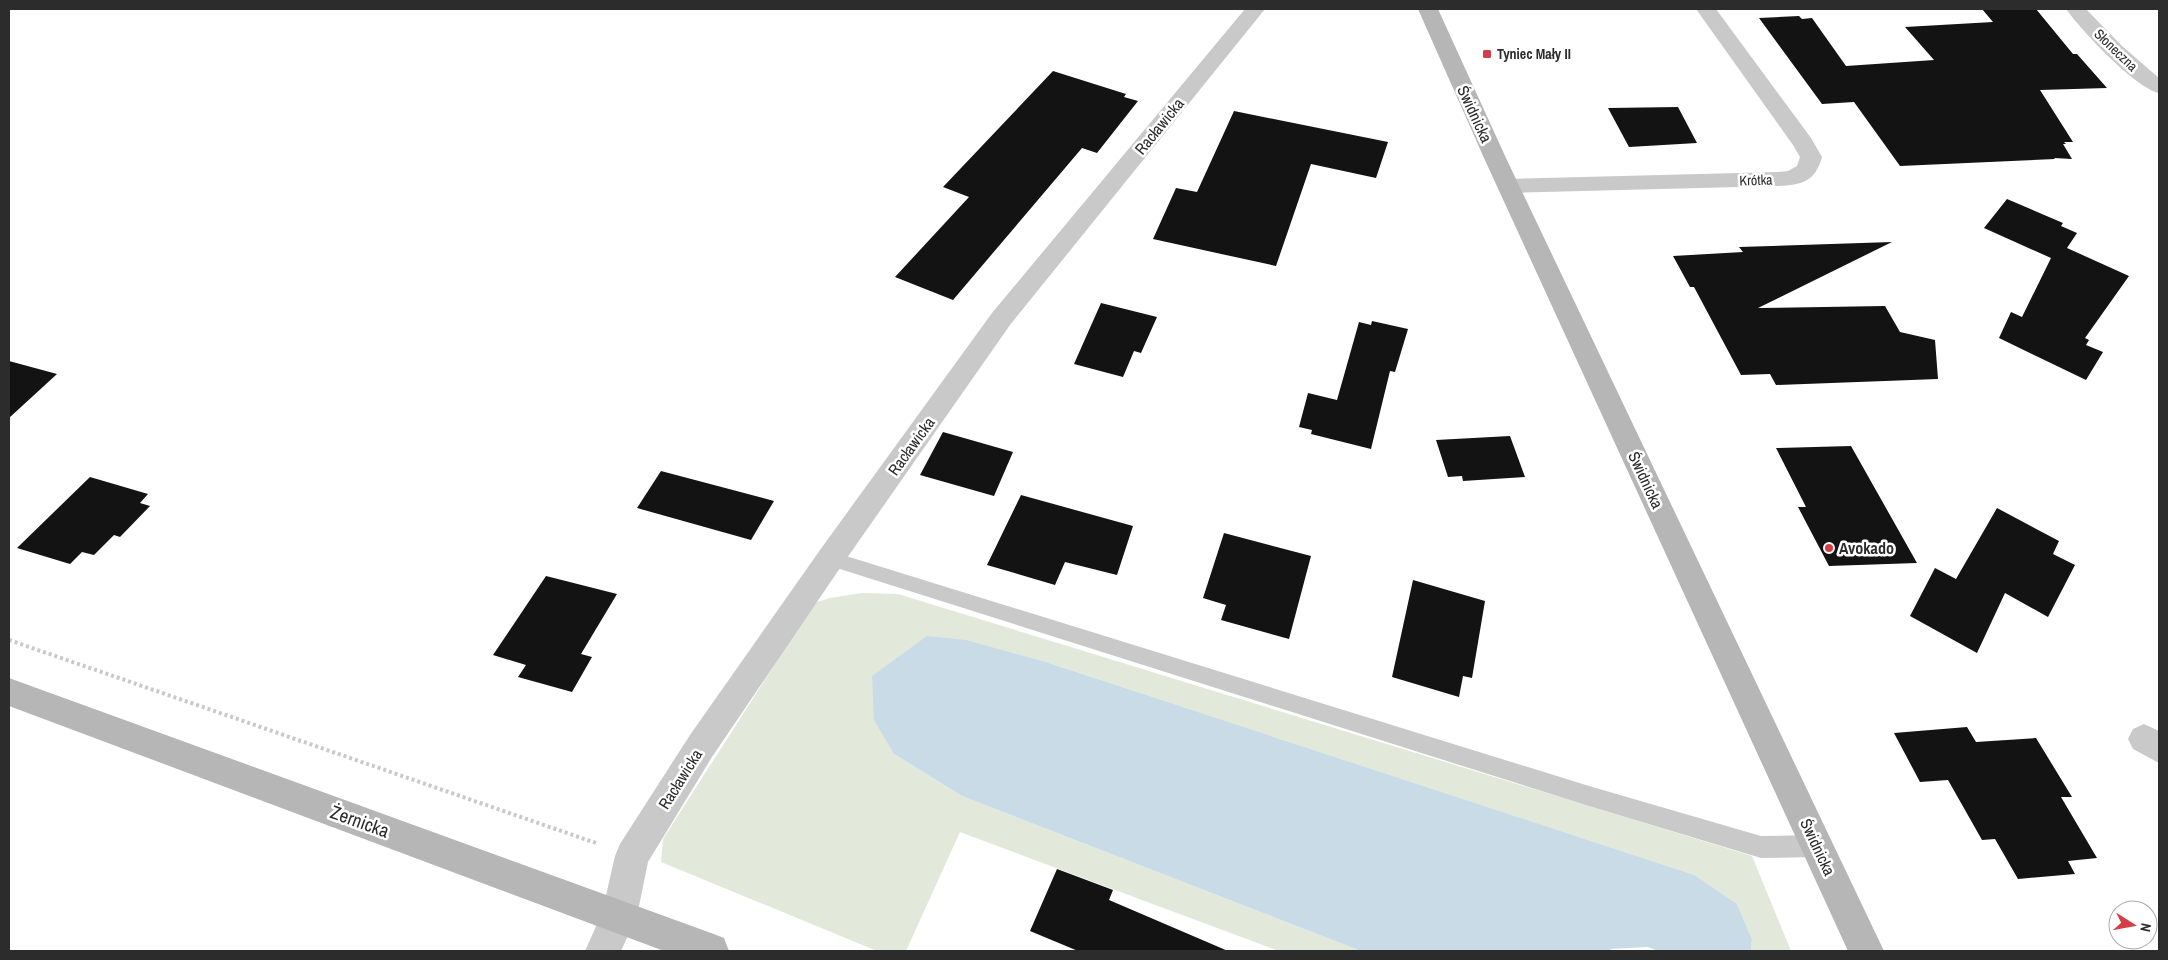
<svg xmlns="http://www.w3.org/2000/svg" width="2168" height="960" font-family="'Archivo Narrow',sans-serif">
  <rect width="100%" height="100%" fill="#fff"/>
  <path fill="#e2e9db" d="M862 593 898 594 1752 856 1791 951H1751L1752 939 1737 904 1693 875 1049 663 894 754 962 796 1361 951H1279L960 832 906 951H877L661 862 663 839 814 603 830 598Z"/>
  <path fill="#c9dbe7" d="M927 636 966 640 1049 663 1694 875 1737 904 1752 939 1751 951H1658L1648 947 1611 949 1610 951H1361L962 796 894 754 874 720 872 676Z"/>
  <g fill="#131313">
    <path d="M1982 9H2036L2073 54H2077L2107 88 2040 90 2073 142H2064L2066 144H2063L2072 159 2054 158 2055 159 1900 166 1854 102 1822 104 1759 18 1799 16 1802 19 1812 18 1846 66 1934 60 1905 27 1993 22Z"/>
    <path d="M1053 71 1126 94 1124 97 1138 101 1097 153 1082 148 953 300 895 277 969 197 943 187Z"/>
    <path d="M1678 107 1697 143 1629 147 1608 108Z"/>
    <path d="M1234 111 1388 142 1376 178 1311 164 1276 266 1153 239 1176 188 1197 192Z"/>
    <path d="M2007 199 2063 223 2061 226 2077 233 2067 248 2129 276 2085 338 2089 340 2086 345 2103 352 2086 380 1999 338 2011 312 2022 317 2051 258 1984 228Z"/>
    <path d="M1892 242 1758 308 1885 306 1900 332 1935 340 1938 379 1776 385 1770 374 1741 375 1694 287H1690L1673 256 1743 252 1739 247Z"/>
    <path d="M1101 303 1157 317 1141 353 1134 351 1123 377 1074 364Z"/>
    <path d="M1372 321 1408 329 1395 372 1390 371 1371 449 1311 434 1312 430 1299 427 1308 393 1337 400 1359 322 1371 325Z"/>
    <path d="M9 361 57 374 9 418Z"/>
    <path d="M943 432 1013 452 994 496 920 475Z"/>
    <path d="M1510 436 1525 477 1463 481 1462 476 1448 477 1436 440Z"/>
    <path d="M1851 446 1917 563 1829 566 1798 507H1806L1776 448Z"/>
    <path d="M661 471 774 501 751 540 637 508Z"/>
    <path d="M90 477 148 494 140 503 150 506 120 537 114 535 94 555 82 552 70 564 17 548Z"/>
    <path d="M1021 495 1133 526 1117 575 1065 562 1055 585 987 565Z"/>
    <path d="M1997 508 2059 541 2053 554 2075 565 2048 617 2005 593 1977 653 1910 616 1935 568 1956 579Z"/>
    <path d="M1224 533 1311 556 1289 639 1221 620 1226 605 1203 598Z"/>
    <path d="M546 576 617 594 581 654 592 657 572 692 518 677 526 665 493 655Z"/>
    <path d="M1413 580 1485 601 1472 678 1463 676 1459 697 1392 677Z"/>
    <path d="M1967 727 1976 742 2036 738 2072 797H2061L2097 858 2068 861 2075 874 2018 879 1995 839 1982 840 1948 780 1920 782 1894 733Z"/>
    <path d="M1057 869 1113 890 1109 900 1228 951H1078L1030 931Z"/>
  </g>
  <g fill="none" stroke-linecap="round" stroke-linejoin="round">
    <path stroke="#c9c9c9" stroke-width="4" stroke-dasharray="3 3" stroke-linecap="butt" d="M9 640 596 843"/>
    <path fill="#c9c9c9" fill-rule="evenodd" d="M830 551 1589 786 1761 836 1817 835 1825 839 1828 846 1825 853 1817 857 1761 858 1589 806 824 564 821 559 824 554Z"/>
    <g fill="#c9c9c9" fill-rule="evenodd">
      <path d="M1245 9H1265L1010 325 840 568 712 757 648 862 637 916 621 951H585L602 913 615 856 620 844 690 735 820 550 992 313Z"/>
      <path d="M1696 9H1716L1811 138 1822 157C1815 182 1802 185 1778 186L1509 193 1501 191 1498 186 1501 181 1509 179 1778 172 1788 171 1797 166 1800 157 1793 145Z"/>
      <path d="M2066 9H2086L2122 46 2159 78V93C2135 88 2081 30 2066 9Z"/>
      <path d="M2144 724 2159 731V763L2133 749 2128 739 2133 729Z"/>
    </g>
    <g fill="#b6b6b6" fill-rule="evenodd">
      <path d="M1418 9H1438L1506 158 1884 951H1848L1484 158Z"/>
      <path d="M9 678 711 933 724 938 729 951H664L9 706Z"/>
    </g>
  </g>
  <g fill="#d43e47" stroke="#fff" stroke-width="2">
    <rect x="1482" y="49" width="10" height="10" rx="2.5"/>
    <circle cx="1829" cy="548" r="5"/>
  </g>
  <g text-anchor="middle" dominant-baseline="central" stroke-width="5" stroke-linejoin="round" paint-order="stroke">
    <g font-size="14" fill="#2c2c2c" stroke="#fff">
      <text transform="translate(2116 50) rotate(44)">Słoneczna</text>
      <text transform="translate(1756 180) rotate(-2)">Krótka</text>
    </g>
    <g font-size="14" font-weight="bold" fill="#2c2c2c" stroke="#fff" text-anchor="start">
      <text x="1497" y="54">Tyniec Mały II</text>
    </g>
    <g font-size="16" fill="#2c2c2c" stroke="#fff">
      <text transform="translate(1475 114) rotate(65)">Świdnicka</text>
      <text transform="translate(1159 126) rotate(-51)">Racławicka</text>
      <text transform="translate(911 446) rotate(-54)">Racławicka</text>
      <text transform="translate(1646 480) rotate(65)">Świdnicka</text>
      <text transform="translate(680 779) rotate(-58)">Racławicka</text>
      <text transform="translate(1818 847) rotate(65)">Świdnicka</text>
    </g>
    <g font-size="16" font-weight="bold" fill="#2c2c2c" stroke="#fff" text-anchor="start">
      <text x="1839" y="548">Avokado</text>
    </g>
    <g font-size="19" fill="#2c2c2c" stroke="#fff">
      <text transform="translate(360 821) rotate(20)">Żernicka</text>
    </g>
  </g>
  <rect width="2168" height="960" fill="none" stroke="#2c2c2c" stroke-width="20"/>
  <g transform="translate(2133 925) rotate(101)"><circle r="24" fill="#ffffff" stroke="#ababab"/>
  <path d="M0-4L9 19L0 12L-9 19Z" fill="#d43e47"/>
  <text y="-8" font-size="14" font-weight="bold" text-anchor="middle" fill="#2c2c2c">N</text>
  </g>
</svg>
